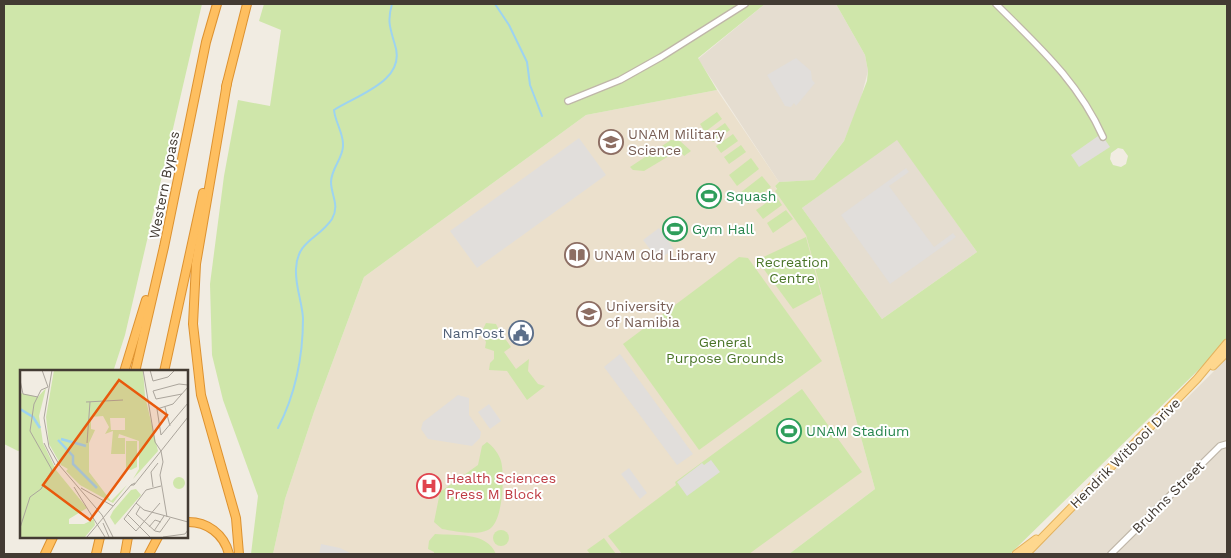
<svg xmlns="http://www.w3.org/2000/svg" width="1231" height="558" font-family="'Work Sans',sans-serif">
  <rect width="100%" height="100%" fill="#f1ece2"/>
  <g fill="#e5ddd0">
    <path d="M765 4H836L865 55 868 71 860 102 844 141 814 180 779 182 698 59Z"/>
    <path d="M897 139 977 252 882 319 802 208Z"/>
    <path d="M1227 358V554H1031Z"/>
  </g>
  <path fill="#ebe0cc" d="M717 90 779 182 775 186 777 190 776 191 806 234 875 489 789 554H273L285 499 314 412 364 277 586 115Z"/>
  <g fill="#cfe6aa" fill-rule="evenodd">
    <path d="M4 4H202L125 335 113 372H21V450L18 451 4 444Z"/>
    <path d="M264 4H765L698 58 717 90 586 115 364 277 314 412 285 499 273 554H251L258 496 223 400 212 355 210 284 224 176 238 100 270 106 281 30 259 21Z"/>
    <path d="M836 4H1227V342L1010 554H789L875 489 806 235 775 191 777 189 775 186 779 182 814 180 844 141 867 81 868 71 865 55ZM897 140 977 252 882 319 802 208ZM1118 148 1123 149 1128 156 1126 164 1121 167 1113 165 1110 159 1111 153Z"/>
    <path d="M717 112 722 119 705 132 700 124Z"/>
    <path d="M725 123 730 130 713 142 708 135Z"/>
    <path d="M733 134 738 141 721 153 716 146Z"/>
    <path d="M671 140 680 141 691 151 684 156 679 150 644 171 633 170 630 167Z"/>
    <path d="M741 145 746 152 729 164 724 157Z"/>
    <path d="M751 158 759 169 737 186 729 175Z"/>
    <path d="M762 176 771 187 748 204 740 193Z"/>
    <path d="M776 196 782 205 763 219 756 210Z"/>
    <path d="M786 210 793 219 773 233 767 223Z"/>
    <path d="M806 237 821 294 793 309 757 260Z"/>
    <path d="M739 257 748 258 822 361 699 450 623 344Z"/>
    <path d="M486 323 496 324 498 328 497 338 506 340 511 347 504 352 516 369 529 359 528 371 538 384 545 386 527 400 507 371 489 370 490 363 494 359V351L485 348 486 342 481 333Z"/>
    <path d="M802 389 862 472 749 554H622L608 536 676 485 675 482Z"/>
    <path d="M487 442C493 446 499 454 501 461 505 475 503 524 488 530 476 536 454 531 442 529L434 522 440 492 478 465 482 446Z"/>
    <circle cx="501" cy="538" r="8"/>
    <path d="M435 534C456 536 486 531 496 554H434V552L428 549 429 541Z"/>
    <path d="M604 538 616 554H590L587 550Z"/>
  </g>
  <g fill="#e1dedb">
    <path d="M796 58 811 71 812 80 815 83 796 106 794 103 791 107 785 106 767 75Z"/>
    <path d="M1101 134 1110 147 1079 167 1071 155Z"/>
    <path d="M579 138 606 175 477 268 450 231Z"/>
    <path d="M906 168 909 172 889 186 934 247 953 233 956 237 890 284 841 215Z"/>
    <path d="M659 228 674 249 658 260 643 240Z"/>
    <path d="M620 354 693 454 677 465 604 367Z"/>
    <path d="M458 395 469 398V415L481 432 480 438 472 446 428 439 421 429 423 422Z"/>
    <path d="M489 404 501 421 490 429 478 412Z"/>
    <path d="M711 460 720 472 687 496 677 482 702 463 704 465Z"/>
    <path d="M629 468 647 493 640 499 621 474Z"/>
    <path d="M321 544 340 548 352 554H319Z"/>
  </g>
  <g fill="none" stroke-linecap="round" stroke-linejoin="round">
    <g stroke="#9dd3f0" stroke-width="2">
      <path d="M495 4 509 25 527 62 530 85 542 116"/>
      <path d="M278 428C296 393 303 357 303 318 302 302 295 285 296 269 297 240 319 239 332 219 340 205 331 195 331 182 331 169 343 158 343 146 344 134 335 122 334 110 357 95 407 81 395 45 390 28 387 21 392 4"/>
    </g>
    <defs>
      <g id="minor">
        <path d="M996 4C1038 46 1078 81 1103 137"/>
        <path d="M568 101 620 80 661 57 745 4"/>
        <path d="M1111 554 1220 446 1227 444"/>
      </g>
      <g id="major">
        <path d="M1213 366 1227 352"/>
        <path d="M1016 554 1036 539"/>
        <path d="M1026 554 1197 379 1227 343"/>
      </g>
      <g id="highway">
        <path d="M227 83 196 264 193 324 201 395 236 518 239 554"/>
        <path d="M226 87 247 4"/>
        <path d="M124 372 146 300"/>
        <path d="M135 372 164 247 206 42 217 4"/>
        <path d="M164 372 203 193"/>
        <path d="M186 522C207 521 224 534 229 554"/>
        <path d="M45 554 53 537"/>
        <path d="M96 554 100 537"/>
        <path d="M125 554 128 537"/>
        <path d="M149 554 158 537"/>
      </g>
    </defs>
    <use href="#minor" stroke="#bfb6a8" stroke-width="8"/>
    <use href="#major" stroke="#e3b25e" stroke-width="9"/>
    <use href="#highway" stroke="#dd9230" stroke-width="10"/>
    <use href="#minor" stroke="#fff" stroke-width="5.5"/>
    <use href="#major" stroke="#fed78e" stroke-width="7"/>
    <use href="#highway" stroke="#febf60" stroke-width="8"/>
  </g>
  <defs>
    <symbol id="university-ring" viewBox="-11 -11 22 22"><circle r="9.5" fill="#fff" stroke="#8d6e63" stroke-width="1.5"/><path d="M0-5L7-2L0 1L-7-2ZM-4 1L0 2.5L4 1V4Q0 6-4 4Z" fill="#8d6e63"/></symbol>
    <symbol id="stadium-ring" viewBox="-11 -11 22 22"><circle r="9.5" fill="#fff" stroke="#2e9e5b" stroke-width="1.5"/><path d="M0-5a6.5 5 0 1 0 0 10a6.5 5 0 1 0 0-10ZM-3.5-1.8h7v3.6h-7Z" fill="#2e9e5b"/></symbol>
    <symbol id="library-ring" viewBox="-11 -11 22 22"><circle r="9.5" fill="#fff" stroke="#8d6e63" stroke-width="1.5"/><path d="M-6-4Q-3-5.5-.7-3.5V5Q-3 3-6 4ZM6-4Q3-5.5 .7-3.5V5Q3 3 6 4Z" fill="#8d6e63"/></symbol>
    <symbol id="civic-ring" viewBox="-11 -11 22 22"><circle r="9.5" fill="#fff" stroke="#5c6f8a" stroke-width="1.5"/><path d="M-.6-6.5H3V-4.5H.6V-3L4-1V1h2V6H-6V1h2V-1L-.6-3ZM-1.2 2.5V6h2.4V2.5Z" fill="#5c6f8a"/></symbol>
    <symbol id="hospital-ring" viewBox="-11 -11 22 22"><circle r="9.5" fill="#fff" stroke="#e0444e" stroke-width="1.5"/><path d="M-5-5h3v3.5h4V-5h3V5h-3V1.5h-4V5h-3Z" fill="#e0444e"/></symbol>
  </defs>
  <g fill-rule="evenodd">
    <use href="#university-ring" x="597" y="128" width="28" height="28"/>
    <use href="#stadium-ring" x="695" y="182" width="28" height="28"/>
    <use href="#stadium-ring" x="661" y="215" width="28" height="28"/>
    <use href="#library-ring" x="563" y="241" width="28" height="28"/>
    <use href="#university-ring" x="575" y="300" width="28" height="28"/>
    <use href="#civic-ring" x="507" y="319" width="28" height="28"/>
    <use href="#stadium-ring" x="775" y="417" width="28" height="28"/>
    <use href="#hospital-ring" x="415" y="472" width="28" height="28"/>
  </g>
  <g text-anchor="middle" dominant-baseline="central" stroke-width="4" stroke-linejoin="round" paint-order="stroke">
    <g font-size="14" fill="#785e54" stroke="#fff" text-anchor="start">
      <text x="628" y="134">UNAM Military<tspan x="628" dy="16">Science</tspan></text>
      <text x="594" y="255">UNAM Old Library</text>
      <text x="606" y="306">University<tspan x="606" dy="16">of Namibia</tspan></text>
    </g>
    <g font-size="14" fill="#433b33" stroke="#fff">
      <text transform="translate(164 185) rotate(-79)">Western Bypass</text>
      <text transform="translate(1125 453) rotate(-45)">Hendrik Witbooi Drive</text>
      <text transform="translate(1168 497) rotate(-45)">Bruhns Street</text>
    </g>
    <g font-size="14" fill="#27864d" stroke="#fff" text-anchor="start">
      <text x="726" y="196">Squash</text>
      <text x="692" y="229">Gym Hall</text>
      <text x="806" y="431">UNAM Stadium</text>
    </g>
    <g font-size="14" fill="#497427" stroke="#fff">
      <text x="792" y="262">Recreation<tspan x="792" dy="16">Centre</tspan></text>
      <text x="725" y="342">General<tspan x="725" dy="16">Purpose Grounds</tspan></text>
    </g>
    <g font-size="14" fill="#4e5e75" stroke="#fff" text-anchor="end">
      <text x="504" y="333">NamPost</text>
    </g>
    <g font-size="14" fill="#be3a42" stroke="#fff" text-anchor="start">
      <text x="446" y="478">Health Sciences<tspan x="446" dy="16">Press M Block</tspan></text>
    </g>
  </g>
  <g transform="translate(20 370)">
    <rect width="168" height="168" fill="#f1ece2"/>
    <path d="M34 0H123L125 26 138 81 113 109 119 99V71L99 64 98 68H105V84H91L93 61 85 64 89 57 83 46 71 47V59L75 60 69 73V102L91 131 107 115 93 133 60 115 46 101 48 99 41 95 29 74 26 47ZM90 48H105V60H91ZM26 18 19 46 23 73 36 100 67 138 49 149V154H64L74 149 75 155 65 167H0V23L18 27ZM106 71H117V97L111 100 106 99ZM153 113a6 6 0 1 1 12 0a6 6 0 1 1-12 0ZM116 119 121 125 95 155 90 147 93 141 111 120Z" fill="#cfe6aa" fill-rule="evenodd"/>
    <path fill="none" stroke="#9dd3f0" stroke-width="2.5" d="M0 39 13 47 20 58M41 69 66 76M38 70 53 86V94L77 118"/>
    <path fill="none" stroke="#aba59c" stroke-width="1" d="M22 0 28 17M32 0 24 48 29 77 40 96 82 145 93 167M123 0 135 72 141 81M130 0 133 11 148 7 154 1M0 10 3 24 18 27M168 17 153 34 137 39 141 65 168 33M162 24 136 29 133 21 159 14 168 15M66 32 103 30M145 37 150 56M24 73 35 95M67 73 70 32M141 81 143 92 140 105 147 147M115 113 111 115H114L168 47M54 117 85 167M133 117 131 102 138 93M61 118 93 136M116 133 124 140 168 152M140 133 116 161 104 149 126 120 141 116M120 137 116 144 135 161 140 162 150 148M107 144 130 167M83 153 89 167M129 157 135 150 141 152M0 158 10 127 21 119 32 100 10 61 14 34 21 20 28 17M134 161 144 146M67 167 111 115M143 167 165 164 168 160"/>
    <path fill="#e8590c" fill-opacity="0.15" stroke="#e8590c" stroke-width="2.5" d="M99 10 147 45 70 150 23 115Z"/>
    <rect width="168" height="168" fill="none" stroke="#433b33" stroke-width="2.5"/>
  </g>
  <rect width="1231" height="558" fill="none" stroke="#433b33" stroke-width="10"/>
</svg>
